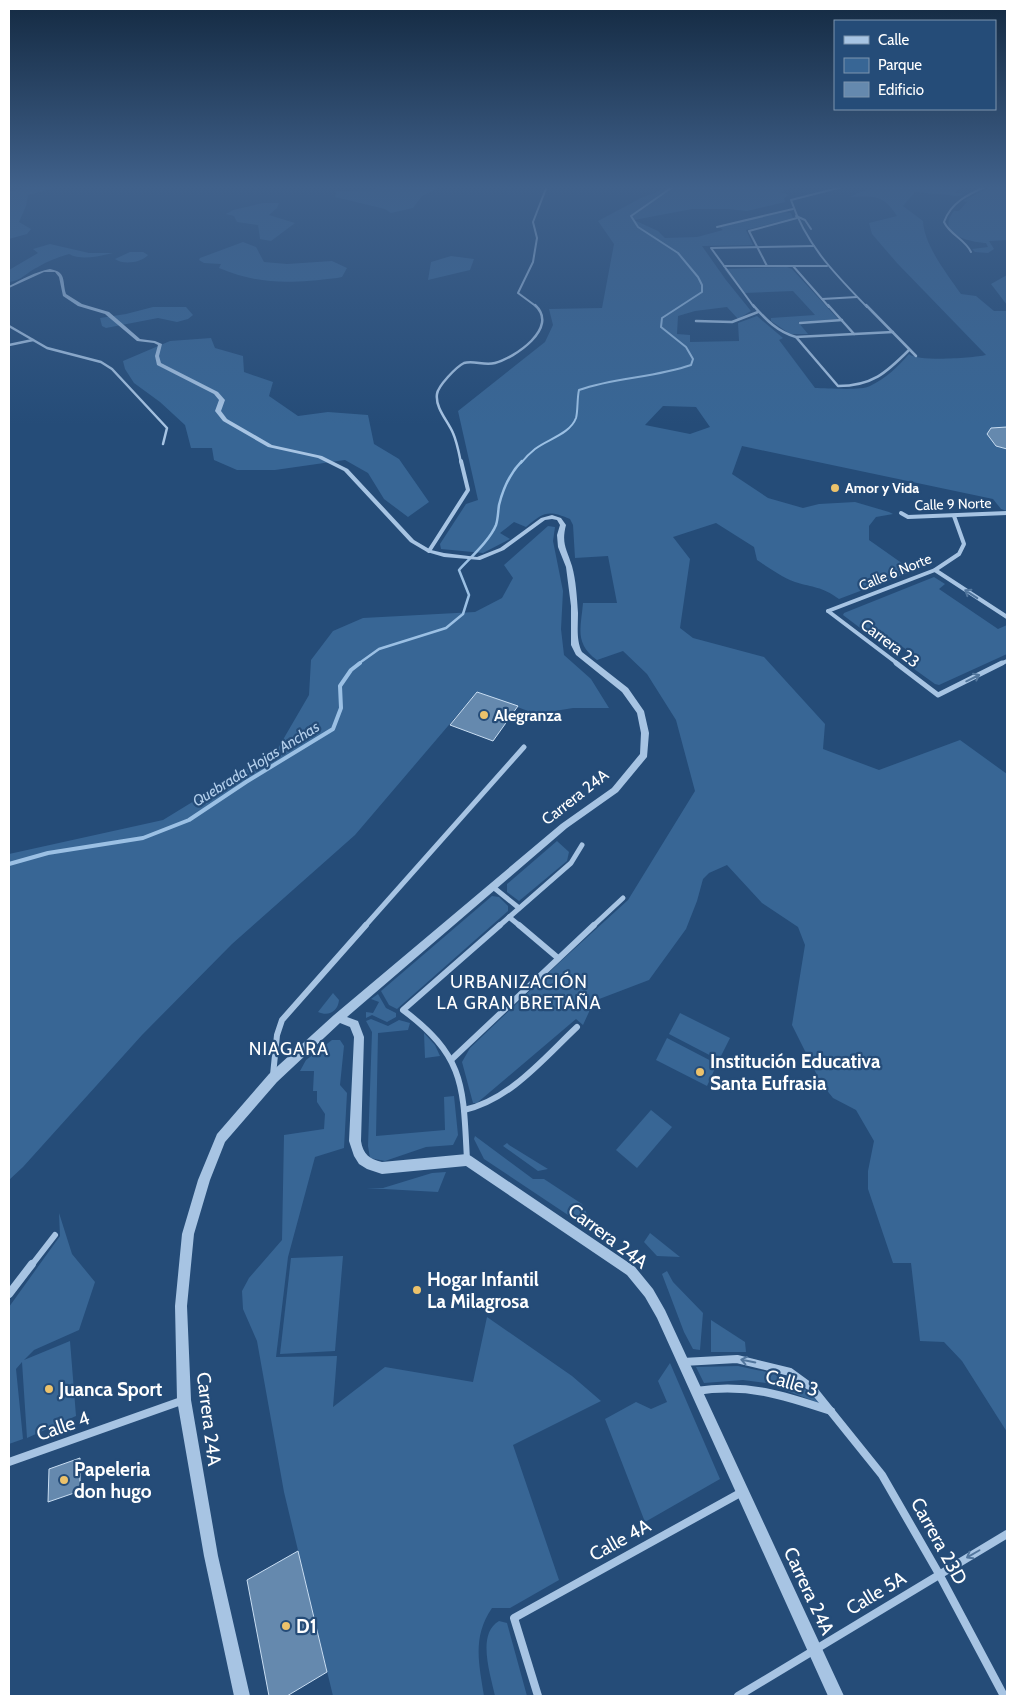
<svg xmlns="http://www.w3.org/2000/svg" width="1016" height="1705" font-family="Cabin,sans-serif">
  <rect width="100%" height="100%" fill="#254c78"/>
  <g fill="#386695" fill-rule="evenodd">
    <path d="M25 186H63L28 195 26 206 19 222 31 229 27 234 9 239V192L20 189Z"/>
    <path d="M383 186H442L422 196 413 208 391 213 385 209 335 197 337 191 375 190Z"/>
    <path d="M672 186H795L780 192 789 195 784 198 785 202 747 211 728 209H692L634 220 658 231 665 238 697 237 723 230 719 227 784 212 791 213 793 218 746 230 753 245 702 246 726 280 751 311 738 319 727 307 695 311 678 316 677 334 690 335V342L739 341 738 323 757 316 783 338 779 340 815 388C827 388 860 391 870 386 885 379 899 366 909 354 918 362 973 358 986 355L897 263 872 234 869 223 897 216C883 194 874 196 850 197 880 180 920 186 953 186L961 188 954 190H958L956 193 964 194 959 196 915 192 903 206 923 221C924 245 947 274 961 294L976 296 994 311H1007V427L991 428 987 434 996 446 1007 449V511L1001 509 993 499 742 446 732 474 768 498 803 508 819 504 855 502 889 512 893 514 876 517 869 526V540L913 571 839 599C821 586 814 588 795 582 781 577 769 568 757 560L754 547 716 523 673 537 690 559 680 628 693 638 764 657 825 724 823 749 879 770 960 740 1007 774V1432L962 1361 944 1342 920 1341 911 1263H893L868 1189V1171L874 1141 856 1110 833 1098 821 1083 792 1025 805 945 798 927 762 903 727 865 709 873 703 879 697 901 686 929 649 980 594 1001 583 1025 576 1019 477 1103H473L462 1062 470 1048 561 961 628 900 695 791 676 720 647 674 623 651 597 660C574 643 581 628 583 603H617L608 556 575 558 573 525 570 519C548 510 544 512 526 527L514 522 500 533 510 539 483 553 441 549 440 544 466 504 478 500 458 411 545 342 553 325 549 309 602 308 614 244 598 221 641 198ZM663 406 696 407 710 427 690 434 645 425Z"/>
    <path d="M993 186 1007 188V240L989 241 994 249 988 253 975 252 972 249 988 247 986 243C969 242 935 234 954 211H959L967 202 963 201Z"/>
    <path d="M263 203H279L277 208 269 215 295 223 271 241 260 239 258 225 237 222 234 216 226 214 233 210Z"/>
    <path d="M243 242 256 247 264 262 287 264 332 261 347 268 342 277 337 278C292 283 262 286 219 268L221 264 204 263 199 260 200 258Z"/>
    <path d="M50 244 89 253H113C99 256 82 261 69 254 58 257 48 261 38 267 27 272 21 281 9 282V270L38 253 33 249Z"/>
    <path d="M130 252H143L148 255C141 263 123 265 115 259Z"/>
    <path d="M451 256 474 259 470 270 428 280 431 262Z"/>
    <path d="M787 267 792 269 838 319 798 322 808 334H790L771 321V318L815 315 793 291 743 293 724 269Z"/>
    <path d="M1007 275V305L991 284Z"/>
    <path d="M153 307H186L193 315 188 319 177 322 158 318 106 328 102 326 100 318 126 314Z"/>
    <path d="M211 338 215 348 243 356 244 372 273 382 269 396 298 416 328 412 368 415 374 444 399 459 429 502 408 517 384 499 368 473 345 460 275 470H237L214 460 212 448H191L185 425 160 402 134 383 125 369 123 361 170 341Z"/>
    <path d="M548 526 555 527 553 541 563 591 561 629 564 655 591 679 609 708H573L536 714 477 692 355 835 232 944 142 1035 23 1167 9 1180V854L163 820 277 750 309 695 311 660 333 631 363 618 475 612 502 598 513 578 504 565Z"/>
    <path d="M934 577 945 584 939 589 998 629 1007 625V654L939 685 935 684 903 661 914 655 890 638 880 643 843 615 844 613Z"/>
    <path d="M557 841 569 852 567 861 519 901 507 892V884Z"/>
    <path d="M492 896 499 897 508 906V911L397 1009 389 1005 381 991Z"/>
    <path d="M333 993 339 1000C338 1011 329 1017 318 1012Z"/>
    <path d="M378 994 386 1008 396 1013V1017L387 1022 372 1015 366 1018V1012L373 1013 379 1002 371 999Z"/>
    <path d="M680 1013 730 1038 719 1060 669 1034Z"/>
    <path d="M371 1019 388 1026 399 1020 410 1023 408 1030 378 1033 376 1136 445 1130 444 1097 454 1096 458 1135 453 1145 426 1147 385 1161 370 1158 368 1146 372 1032 366 1021Z"/>
    <path d="M424 1033 435 1045 440 1056 425 1058Z"/>
    <path d="M667 1038 717 1064 707 1086 656 1060Z"/>
    <path d="M332 1040H340L344 1046 340 1085 347 1093 344 1148 315 1157 288 1257 276 1357 337 1356 333 1407 385 1367 473 1382 487 1317 572 1376 601 1401 513 1445 559 1580 510 1608H492C472 1637 479 1664 484 1696H333L284 1492 257 1341 243 1309 242 1291 249 1278 282 1240 284 1135 324 1129 325 1114 317 1102V1091H313L314 1071H300L306 1060Z"/>
    <path d="M651 1110 672 1127 637 1168 616 1150Z"/>
    <path d="M475 1136 533 1179H544L582 1204 589 1218 603 1227 598 1235 484 1159 474 1139Z"/>
    <path d="M507 1143 509 1145 548 1169 538 1171 503 1146Z"/>
    <path d="M446 1172 438 1192 366 1188H383L432 1173Z"/>
    <path d="M59 1213 72 1254 95 1282 79 1330 34 1350 24 1360 70 1341 76 1416 27 1438 22 1362 16 1369 23 1439 9 1444V1307L60 1236Z"/>
    <path d="M650 1233 680 1257 657 1256 644 1242Z"/>
    <path d="M343 1256 335 1351 280 1354 291 1258Z"/>
    <path d="M667 1271 673 1282 703 1313 700 1350 693 1349 684 1332 662 1274Z"/>
    <path d="M711 1320 745 1342 746 1352H711Z"/>
    <path d="M670 1363 720 1479 645 1522 605 1419 636 1402 651 1409 667 1402 658 1381Z"/>
    <path d="M738 1366C773 1374 794 1373 819 1403L766 1383 743 1380 704 1383 696 1367Z"/>
    <path d="M499 1621 507 1623 527 1696H495C491 1676 476 1634 499 1621Z"/>
  </g>
  <g fill="none" stroke-linecap="round" stroke-linejoin="round">
    <path stroke="#9bc0e4" stroke-width="2" d="M521 463C525 458 530 453 535 449 548 439 570 434 576 418 578 411 577 398 579 390 615 377 654 378 691 365L693 359 686 347 661 327 662 318 702 292V285L698 277 678 253 638 227 631 216 674 186"/>
    <path stroke="#9bc0e4" stroke-width="2.5" d="M358 664 379 649 446 628 463 614 469 595 459 570C470 558 490 540 496 525 498 519 498 512 499 505 503 489 510 473 522 461"/>
    <path stroke="#9bc0e4" stroke-width="4" d="M9 864 48 853 143 838 189 820 246 782 333 729 341 708 340 686 351 670 360 663"/>
  </g>
  <g fill="#6589ae" stroke="#c9def3">
    <path d="M1007 427V449L996 446 987 434 991 428Z"/>
    <path d="M477 692 518 706 493 741 450 725Z"/>
    <path d="M80 1458V1491L48 1502 49 1469Z"/>
    <path d="M298 1551 327 1672 287 1696H269L247 1580Z"/>
  </g>
  <g fill="none" stroke-linecap="round" stroke-linejoin="round">
    <g stroke="#a7c4e3" stroke-width="2">
      <path d="M846 186 791 200C806 245 835 274 867 307"/>
      <path d="M796 216 805 220 811 229"/>
      <path d="M717 227 793 209"/>
      <path d="M971 252C965 239 950 235 944 222 951 202 969 194 987 186"/>
      <path d="M724 266H827"/>
      <path d="M767 266 749 231 797 218"/>
      <path d="M793 266 829 307"/>
      <path d="M822 299 857 297"/>
      <path d="M537 307 518 293 533 262 537 238 533 222 547 186"/>
      <path d="M754 307 711 248 814 246"/>
    </g>
    <g stroke="#a7c4e3" stroke-width="2.5">
      <path d="M753 305C766 320 778 332 796 337L893 332"/>
      <path d="M828 305 854 334"/>
      <path d="M866 305 916 356"/>
      <path d="M696 321 732 322 758 312"/>
      <path d="M800 323 842 320"/>
      <path d="M9 326 47 348 101 362 112 369 167 428 163 444"/>
      <path d="M796 337 838 386C872 386 886 373 909 350"/>
      <path d="M9 345 33 340"/>
      <path d="M461 463C459 453 457 442 453 433 448 421 435 408 437 394 438 386 456 367 464 363 474 360 484 366 495 363 514 358 560 328 535 305"/>
    </g>
    <g stroke="#a7c4e3" stroke-width="4">
      <path d="M901 513 908 517 1007 513"/>
      <path d="M429 551 468 490 461 461"/>
      <path d="M935 570 1007 617"/>
      <path d="M828 611 898 664"/>
      <path d="M828 611 935 570 959 554 964 544 954 516"/>
      <path d="M1000 664 1007 661"/>
    </g>
    <g stroke="#a7c4e3" stroke-width="5">
      <path d="M896 663 938 695 1002 663"/>
      <path d="M493 887 519 908"/>
      <path d="M509 917 520 926"/>
      <path d="M365 926 524 747"/>
      <path d="M499 926 571 863 582 845"/>
      <path d="M593 926 623 898"/>
    </g>
    <g stroke="#a7c4e3" stroke-width="6">
      <path d="M519 925 558 958"/>
      <path d="M452 1059 594 925"/>
      <path d="M273 1075 277 1035 282 1020 366 925"/>
      <path d="M464 1110C510 1100 544 1058 577 1027"/>
      <path d="M467 1160C463 1087 466 1057 403 1010L500 925"/>
      <path d="M31 1266 55 1235"/>
    </g>
    <g stroke="#a7c4e3" stroke-width="8">
      <path d="M9 1294 32 1264"/>
      <path d="M683 1362 737 1359 790 1372 812 1388 882 1475 939 1574 1004 1696"/>
      <path d="M696 1391C747 1383 783 1395 831 1411"/>
      <path d="M9 1462 184 1400"/>
      <path d="M538 1696 514 1618 742 1492"/>
      <path d="M738 1696 1007 1534"/>
    </g>
    <path fill="#a7c4e3" fill-rule="evenodd" d="M50 269C67 272 62 281 66 294L82 304 109 312 140 339 155 341 162 344 159 356 161 363 218 392 225 400 221 411 227 419 272 445 322 456 348 469 414 540 431 550 444 553 477 557 500 548 541 518 552 515 561 518 566 525C561 544 567 549 572 566 576 580 577 598 578 613 578 626 576 640 582 652L628 688 644 711 649 733 647 757 618 792 567 828 347 1017 358 1021 364 1037 361 1141C363 1154 369 1159 382 1162L467 1154 471 1156 635 1267 653 1289 665 1310 844 1696H828L657 1318 645 1297 627 1275 466 1166 382 1174 367 1169 359 1164 354 1156 349 1141 354 1037 350 1027 340 1023 277 1082 225 1142 210 1180 194 1234 187 1306 191 1400 218 1556 250 1696H234L204 1556 177 1400 175 1306 182 1234 198 1180 217 1134 269 1074 334 1015 561 824 612 788 640 754 641 733 637 713 622 692 576 655 571 645V606L566 567 558 547 557 535 560 525 557 520 552 519 545 520 504 550 480 560 444 557 427 552 410 542 344 471 318 458 268 447 223 421 215 411 219 400 214 394 157 365 155 356 158 345 154 343 137 341 105 314 78 306 63 296 59 277 55 272H44L9 288V286C23 279 35 272 50 269Z"/>
  </g>
  <defs><path id="oneway-shaft" d="M-6 0H5M1.5-3L5.5 0L1.5 3" fill="none" stroke-width="1.6" stroke-linecap="round" stroke-linejoin="round" transform="scale(1.25)"/></defs>
  <g stroke="#52769d">
    <use href="#oneway-shaft" transform="translate(971 594) rotate(-147)"/>
    <use href="#oneway-shaft" transform="translate(973 678) rotate(-26)"/>
    <use href="#oneway-shaft" transform="translate(748 1361) rotate(-169)"/>
    <use href="#oneway-shaft" transform="translate(973 1554) rotate(150)"/>
  </g>
  <linearGradient id="sky" x2="0" y2="1"><stop stop-color="#142a42"/><stop offset="0.44" stop-color="#40618b"/><stop offset="1" stop-color="#40618b" stop-opacity="0"/></linearGradient>
  <rect width="1016" height="425" fill="url(#sky)"/>
  <g fill="#ecc26b" stroke="#254c78" stroke-width="2">
    <circle cx="835" cy="488" r="5"/>
    <circle cx="484" cy="715" r="5"/>
    <circle cx="700" cy="1072" r="5"/>
    <circle cx="417" cy="1290" r="5"/>
    <circle cx="49" cy="1389" r="5"/>
    <circle cx="64" cy="1480" r="5"/>
    <circle cx="286" cy="1626" r="5"/>
  </g>
  <g text-anchor="middle" dominant-baseline="central" stroke-width="4.5" stroke-linejoin="round" paint-order="stroke">
    <g font-size="14" font-weight="bold" fill="#fff" stroke="#254c78" text-anchor="start">
      <text x="845" y="488">Amor y Vida</text>
    </g>
    <g font-size="14" fill="#fff" stroke="#254c78">
      <text transform="translate(953 504) rotate(-2)">Calle 9 Norte</text>
      <text transform="translate(895 572) rotate(-22)">Calle 6 Norte</text>
    </g>
    <g font-size="15" font-style="italic" fill="#b2ceeb" stroke="#254c78">
      <text transform="translate(256 764) rotate(-32)">Quebrada Hojas Anchas</text>
    </g>
    <g font-size="16" fill="#fff" stroke="#254c78">
      <text transform="translate(890 643) rotate(37)">Carrera 23</text>
      <text transform="translate(575 797) rotate(-38)">Carrera 24A</text>
    </g>
    <g font-size="16" font-weight="bold" fill="#fff" stroke="#254c78" text-anchor="start">
      <text x="494" y="715">Alegranza</text>
    </g>
    <g font-size="18" letter-spacing="1" fill="#fff" stroke="#254c78">
      <text x="519" y="982">URBANIZACIÓN<tspan x="519" dy="21">LA GRAN BRETAÑA</tspan></text>
      <text x="289" y="1049">NIAGARA</text>
    </g>
    <g font-size="19" font-weight="bold" fill="#fff" stroke="#254c78" text-anchor="start">
      <text x="710" y="1061">Institución Educativa<tspan x="710" dy="22">Santa Eufrasia</tspan></text>
      <text x="427" y="1279">Hogar Infantil<tspan x="427" dy="22">La Milagrosa</tspan></text>
      <text x="59" y="1389">Juanca Sport</text>
      <text x="74" y="1469">Papeleria<tspan x="74" dy="22">don hugo</tspan></text>
      <text x="296" y="1626">D1</text>
    </g>
    <g font-size="19" fill="#fff" stroke="#254c78">
      <text transform="translate(608 1236) rotate(37)">Carrera 24A</text>
      <text transform="translate(792 1383) rotate(16)">Calle 3</text>
      <text transform="translate(209 1419) rotate(83)">Carrera 24A</text>
      <text transform="translate(63 1426) rotate(-19)">Calle 4</text>
      <text transform="translate(620 1540) rotate(-29)">Calle 4A</text>
      <text transform="translate(939 1541) rotate(61)">Carrera 23D</text>
      <text transform="translate(809 1591) rotate(65)">Carrera 24A</text>
      <text transform="translate(876 1593) rotate(-31)">Calle 5A</text>
    </g>
  </g>
  <rect width="1016" height="1705" fill="none" stroke="#ffffff" stroke-width="20"/>
  <rect x="834" y="20" width="162" height="90" fill="#254c78" stroke="#7c94ae"/>
  <rect x="844" y="36" width="25" height="8" fill="#a7c4e3" stroke="#7c94ae"/>
  <text x="878" y="45" font-size="15" fill="#ffffff">Calle</text>
  <rect x="844" y="58" width="25" height="15" fill="#386695" stroke="#7c94ae"/>
  <text x="878" y="70" font-size="15" fill="#ffffff">Parque</text>
  <rect x="844" y="82" width="25" height="15" fill="#6589ae" stroke="#7c94ae"/>
  <text x="878" y="95" font-size="15" fill="#ffffff">Edificio</text>
</svg>
